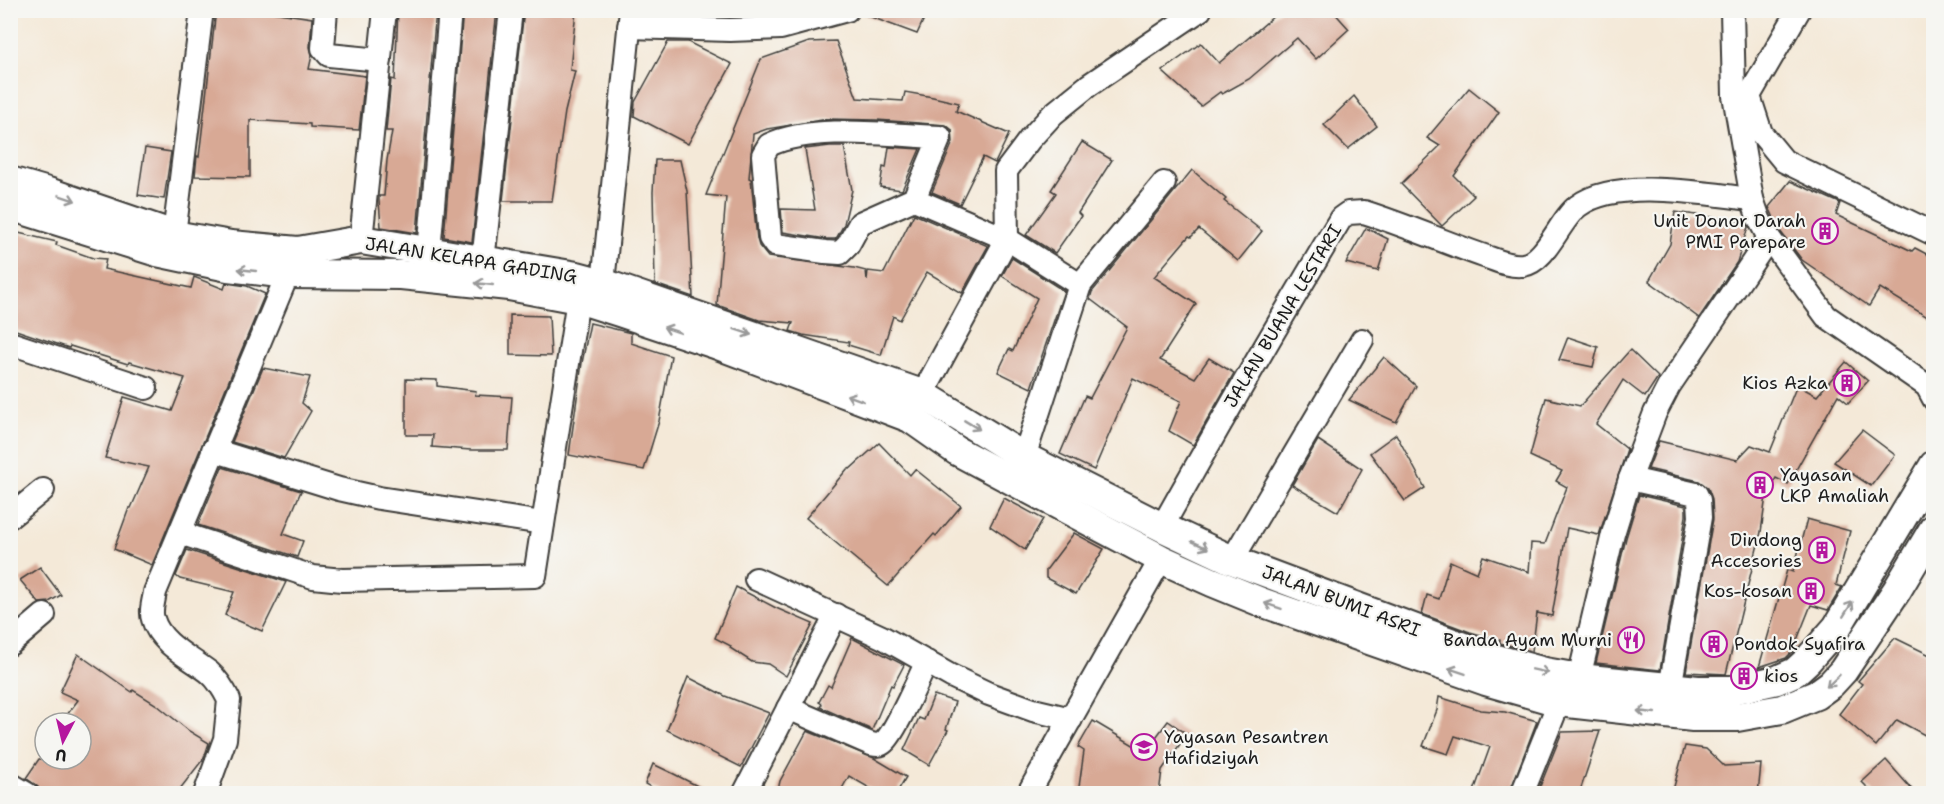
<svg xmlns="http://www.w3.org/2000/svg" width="1944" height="804" font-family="'Shantell Sans',sans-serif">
  <rect width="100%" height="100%" fill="#f6f6f2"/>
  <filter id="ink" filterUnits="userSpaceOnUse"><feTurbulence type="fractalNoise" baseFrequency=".0167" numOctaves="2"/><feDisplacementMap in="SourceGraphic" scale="12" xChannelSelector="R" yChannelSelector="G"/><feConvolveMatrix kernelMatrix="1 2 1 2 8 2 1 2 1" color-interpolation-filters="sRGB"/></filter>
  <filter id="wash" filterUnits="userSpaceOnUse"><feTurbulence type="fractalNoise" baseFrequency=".008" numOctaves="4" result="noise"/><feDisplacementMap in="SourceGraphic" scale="24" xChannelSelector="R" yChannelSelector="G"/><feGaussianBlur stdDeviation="1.35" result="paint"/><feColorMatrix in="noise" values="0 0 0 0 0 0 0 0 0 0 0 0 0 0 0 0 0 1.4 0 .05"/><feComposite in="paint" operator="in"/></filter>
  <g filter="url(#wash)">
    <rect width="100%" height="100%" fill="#f4e9d8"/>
    <g id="blocks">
      <g fill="#d8a995">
        <path d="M216 10H258L312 18 310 47 312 55 309 69 365 76 359 130 310 127V124L250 120V177L195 176 197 156 199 157Z"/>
        <path d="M398 10H436L417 233 381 227 379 201V196H384L387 160 392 131H386L391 79 395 80Z"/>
        <path d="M463 10H497L472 242 444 237Z"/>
        <path d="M524 10H576L570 70 575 71 565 112 552 201H503Z"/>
        <path d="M860 10H928L917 34 860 13Z"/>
        <path d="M1281 10H1332L1349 29 1316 59 1297 38 1249 79 1222 94 1220 92 1201 106 1162 71 1201 43 1219 63Z"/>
        <path d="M836 41 857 98 903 101 905 92 933 97 959 103 956 111 1009 134 995 163 983 157 960 204 932 192 953 142 952 130 946 125 877 120 828 119 767 129 753 134 749 178 751 179 757 239 759 246 768 257 854 268 866 271 867 280 868 271 884 273 914 214 988 246 962 293 927 272 900 320 893 316 881 355 848 345 849 342 803 335 790 331 793 323 759 320 717 305 726 197 706 195 761 59 809 42Z"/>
        <path d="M668 42H688L732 64 688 144 634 116 635 102Z"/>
        <path d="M1469 88 1499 112 1454 176 1474 196 1442 226 1401 184 1440 146 1427 138Z"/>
        <path d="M1354 96 1377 126 1348 149 1324 125Z"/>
        <path d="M1082 142 1112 160 1078 213 1081 216 1055 253 1026 235 1056 193 1051 190Z"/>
        <path d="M830 146H844L852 190 844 224 837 237 835 239H826L783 232 781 209 815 210 805 149Z"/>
        <path d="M889 147 920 149 902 190 880 187 883 167 886 168Z"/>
        <path d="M145 148 171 152 164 199 138 195Z"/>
        <path d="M655 160H680L687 191 693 297 655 284 653 192Z"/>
        <path d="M1192 170 1226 199 1224 201 1262 231 1238 261 1199 229 1191 237 1189 236 1154 277 1196 304 1160 360 1195 378 1209 358 1234 373 1193 445 1169 431 1181 401 1133 378 1094 470 1060 454 1085 396 1090 398 1127 327 1090 299 1092 292Z"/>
        <path d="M1790 181 1840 203 1836 215 1912 251 1915 248 1934 258V321L1880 288 1869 306 1802 260 1780 231 1769 207Z"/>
        <path d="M1675 212 1746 222 1748 227 1737 262 1699 318 1649 281 1670 244Z"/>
        <path d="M1366 228 1388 239 1378 271 1346 263Z"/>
        <path d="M10 231 57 242 56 245 93 258 106 259 104 269 191 288 194 277 224 289 226 283 247 286 265 294 152 565 114 549 129 508H131L149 467 105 458 124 397 172 411 185 378 129 362 128 364 70 346 69 348 10 328Z"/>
        <path d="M1012 258 1064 291 1031 388 998 372 1009 349 1013 351 1037 298 1002 276Z"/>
        <path d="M510 315 549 316 551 356 510 355Z"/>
        <path d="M590 323 631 333V343L671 356 659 421 644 470 569 455 582 363Z"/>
        <path d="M1568 337 1598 347 1593 367 1559 360Z"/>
        <path d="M1630 350 1658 377 1645 397 1623 380 1596 424 1627 449 1599 535 1567 528 1552 616 1537 613 1532 651 1500 643V640L1470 632 1422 614 1427 595 1439 599 1450 561 1477 573 1483 556 1529 572 1531 543 1545 544 1567 487 1556 481 1562 471 1530 456 1546 398 1580 406Z"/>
        <path d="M1384 357 1416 386 1396 422 1349 400Z"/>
        <path d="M1846 362 1868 381 1848 403 1838 395 1788 484 1776 478 1766 496 1761 532 1726 674 1686 672 1713 519 1712 499 1708 488 1699 481 1648 469 1659 441 1737 460 1751 445 1770 452 1797 385 1817 396Z"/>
        <path d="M263 368 310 377 302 403 311 411 284 458 232 442Z"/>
        <path d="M406 379 437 380V386L476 391 475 395 512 397 508 450H471L432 447 433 435H406Z"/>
        <path d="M1862 430 1895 455 1871 486 1834 462Z"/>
        <path d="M1396 434 1425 488 1405 501 1370 453Z"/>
        <path d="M1318 440 1362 469 1338 512 1292 485Z"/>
        <path d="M879 443 910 475 915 469 961 506 936 536 934 534 888 586 806 518 848 468 850 469Z"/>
        <path d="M222 467 301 491 283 534 303 541 297 557 198 525Z"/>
        <path d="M1639 495 1686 506V516L1660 670 1596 663 1626 538Z"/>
        <path d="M1004 498 1043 519 1025 550 990 526Z"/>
        <path d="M1807 519 1850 531 1836 585 1842 587 1828 610 1811 605 1795 645 1797 647 1786 658 1759 667 1787 570 1793 572Z"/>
        <path d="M1074 533 1104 549 1076 594 1046 578V570Z"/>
        <path d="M187 550 286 582 262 631 225 615 234 592 180 579 176 576Z"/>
        <path d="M40 567 61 595 49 602 39 603 20 580Z"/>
        <path d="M736 587 776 608 813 624 786 676 768 664 752 662 730 648 731 646 715 638Z"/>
        <path d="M852 638 904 665 893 686 891 685 872 730 820 707 822 704 819 702 828 685 831 687Z"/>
        <path d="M1895 638 1934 657V740L1897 720 1876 746 1839 714 1862 684 1858 681Z"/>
        <path d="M78 654 132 692 133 690 157 705 189 731 209 743 204 758 176 794H40L38 787 26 778 39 759H81V723H61L78 700 60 692Z"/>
        <path d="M688 677 725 696 769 713 741 767 667 730Z"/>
        <path d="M934 695 955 702 946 729 948 730 929 765 904 750 919 718 924 720Z"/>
        <path d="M1439 697 1481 710 1505 712 1537 721 1509 794H1473L1490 747 1455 736 1448 754 1423 746 1437 710Z"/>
        <path d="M1093 721 1145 752 1168 721 1187 734 1162 770 1159 794H1078L1084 751 1078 747Z"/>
        <path d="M807 731 874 758 906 777 896 794H880L849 776 839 794H777L780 781Z"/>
        <path d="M1600 731 1579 794H1537L1562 732Z"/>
        <path d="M1685 746 1706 749 1724 766 1761 764 1758 794H1672Z"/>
        <path d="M1886 760 1916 794H1874L1862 782Z"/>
        <path d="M653 764 674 774 713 794H663L645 784Z"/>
      </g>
    </g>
  </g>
  <g filter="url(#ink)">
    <use href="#blocks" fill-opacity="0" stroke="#3c3b38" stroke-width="1.5"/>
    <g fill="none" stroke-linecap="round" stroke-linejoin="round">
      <defs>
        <g id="minor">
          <path d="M326 10 323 48 329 55 380 60"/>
          <path d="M1732 10 1734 95 1752 199 1759 219 1769 238 1826 316 1927 386 1934 399"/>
          <path d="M629 27 730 30 781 28 847 10"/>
          <path d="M1734 95 1749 96 1799 10"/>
          <path d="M1749 96 1761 133 1784 161 1934 234"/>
          <path d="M914 199 940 137C891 135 813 124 769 145L763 155 770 238 775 245 825 252 840 253 848 245 860 223 914 199 1007 239 1080 285 1164 183"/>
          <path d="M174 235 202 10"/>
          <path d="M361 240 385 10"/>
          <path d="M429 252 450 10"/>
          <path d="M483 261 511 10"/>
          <path d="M603 283 631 10"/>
          <path d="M10 343 146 388"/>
          <path d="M915 408 1007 239 1006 171 1030 139 1053 114 1089 85 1200 10"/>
          <path d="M213 450 339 489 379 498 543 523"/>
          <path d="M1024 457 1080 285"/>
          <path d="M1630 479 1696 494 1699 500 1700 517 1670 688"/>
          <path d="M10 517 43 490"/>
          <path d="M1162 527C1220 423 1280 320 1341 218L1348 213 1364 212C1405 225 1444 242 1484 256 1496 260 1510 267 1523 265 1546 262 1560 219 1578 206 1616 177 1706 194 1752 199"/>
          <path d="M180 533 313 577 342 580 535 576 578 299"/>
          <path d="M1232 560 1362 340"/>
          <path d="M756 579 882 637 951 676 989 694 1033 710 1071 719"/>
          <path d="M10 644 44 615"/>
          <path d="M1579 678 1613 534 1630 479 1655 413 1669 386 1769 238"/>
          <path d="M788 708 871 744C876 745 880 746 884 742 896 732 918 679 927 662"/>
          <path d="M10 784 27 794"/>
          <path d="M205 794 225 739 229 700C224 690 218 680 210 673 191 658 160 644 153 619 150 611 154 600 155 592L294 259"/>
          <path d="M744 794 836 615"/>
          <path d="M1028 794 1161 559"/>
          <path d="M1522 794 1559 702"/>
        </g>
        <g id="tertiary">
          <path d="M10 181 48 192 174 235 231 245 298 251 361 240 577 276 603 283 922 394 1024 457 1162 527 1232 560 1493 658 1545 672 1579 678 1698 690H1732L1777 680 1795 672 1807 661 1837 627 1934 465"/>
          <path d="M10 206 157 252 228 267 287 274 401 275 509 286 578 299 619 312 715 344 910 418 957 451 987 467 1161 559 1212 582 1261 602 1486 681 1559 702 1693 717H1737L1782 709 1816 695 1831 684 1843 671 1897 590 1934 528"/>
        </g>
      </defs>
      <use href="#minor" stroke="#3c3b38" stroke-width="26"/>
      <use href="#tertiary" stroke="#3c3b38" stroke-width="32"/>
      <use href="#minor" stroke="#fff" stroke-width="22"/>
      <use href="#tertiary" stroke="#fff" stroke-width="28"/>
    </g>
    <defs><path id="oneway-shaft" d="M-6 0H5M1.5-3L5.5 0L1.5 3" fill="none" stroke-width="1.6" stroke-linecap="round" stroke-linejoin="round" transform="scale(1.5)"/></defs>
    <g stroke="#999">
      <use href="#oneway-shaft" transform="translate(67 198) rotate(19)"/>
      <use href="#oneway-shaft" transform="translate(247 270) rotate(-174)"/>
      <use href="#oneway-shaft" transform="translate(484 284) rotate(-174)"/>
      <use href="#oneway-shaft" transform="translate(672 330) rotate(-161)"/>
      <use href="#oneway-shaft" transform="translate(743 332) rotate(19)"/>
      <use href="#oneway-shaft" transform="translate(855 398) rotate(-160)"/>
      <use href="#oneway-shaft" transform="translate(972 425) rotate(31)"/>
      <use href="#oneway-shaft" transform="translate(1200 545) rotate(25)"/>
      <use href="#oneway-shaft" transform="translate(1273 606) rotate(-161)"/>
      <use href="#oneway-shaft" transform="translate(1848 609) rotate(-58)"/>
      <use href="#oneway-shaft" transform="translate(1457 671) rotate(-161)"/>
      <use href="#oneway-shaft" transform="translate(1540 671) rotate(12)"/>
      <use href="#oneway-shaft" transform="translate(1833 681) rotate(137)"/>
      <use href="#oneway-shaft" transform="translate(1646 712) rotate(-174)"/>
    </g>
  </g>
  <defs>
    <symbol id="building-ring" viewBox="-11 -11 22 22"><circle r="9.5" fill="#f6f6f2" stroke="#b5179e" stroke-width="1.5"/><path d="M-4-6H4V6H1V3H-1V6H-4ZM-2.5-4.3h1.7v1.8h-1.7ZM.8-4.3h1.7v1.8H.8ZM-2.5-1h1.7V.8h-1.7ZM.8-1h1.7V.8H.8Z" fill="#b5179e"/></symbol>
    <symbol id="restaurant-ring" viewBox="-11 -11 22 22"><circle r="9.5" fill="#f6f6f2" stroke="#b5179e" stroke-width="1.5"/><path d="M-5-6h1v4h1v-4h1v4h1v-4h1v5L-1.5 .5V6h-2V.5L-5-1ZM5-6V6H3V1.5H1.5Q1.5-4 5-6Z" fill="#b5179e"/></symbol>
    <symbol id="school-ring" viewBox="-11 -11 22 22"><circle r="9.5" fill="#f6f6f2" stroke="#b5179e" stroke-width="1.5"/><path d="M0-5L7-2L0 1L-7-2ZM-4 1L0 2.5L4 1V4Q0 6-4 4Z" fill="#b5179e"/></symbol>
  </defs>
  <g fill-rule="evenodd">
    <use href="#building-ring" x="1810" y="216" width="30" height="30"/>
    <use href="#building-ring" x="1832" y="368" width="30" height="30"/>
    <use href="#building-ring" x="1745" y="470" width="30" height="30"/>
    <use href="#building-ring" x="1807" y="535" width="30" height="30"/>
    <use href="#building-ring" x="1796" y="576" width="30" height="30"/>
    <use href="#restaurant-ring" x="1616" y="625" width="30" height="30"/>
    <use href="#building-ring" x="1699" y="629" width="30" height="30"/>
    <use href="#building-ring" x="1729" y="661" width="30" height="30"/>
    <use href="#school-ring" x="1129" y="732" width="30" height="30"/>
  </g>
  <g text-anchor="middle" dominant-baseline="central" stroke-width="4.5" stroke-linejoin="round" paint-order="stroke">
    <g font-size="18" fill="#1c1c1c" stroke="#f6f6f2" text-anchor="end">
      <text x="1806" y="221">Unit Donor Darah<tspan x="1806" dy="21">PMI Parepare</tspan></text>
      <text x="1828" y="383">Kios Azka</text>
      <text x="1780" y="475" text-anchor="start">Yayasan<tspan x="1780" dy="21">LKP Amaliah</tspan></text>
      <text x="1802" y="540">Dindong<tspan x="1802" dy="21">Accesories</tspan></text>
      <text x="1792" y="591">Kos-kosan</text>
      <text x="1612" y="640">Banda Ayam Murni</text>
      <text x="1734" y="644" text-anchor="start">Pondok Syafira</text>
      <text x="1764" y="676" text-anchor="start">kios</text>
      <text x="1164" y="737" text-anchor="start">Yayasan Pesantren<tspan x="1164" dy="21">Hafidziyah</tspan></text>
    </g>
    <g font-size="18" fill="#1c1c1c" stroke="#f6f6f2">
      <text transform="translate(471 260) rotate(9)">JALAN KELAPA GADING</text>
      <text transform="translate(1283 316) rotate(-59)">JALAN BUANA LESTARI</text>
      <text transform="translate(1341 601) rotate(21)">JALAN BUMI ASRI</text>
    </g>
  </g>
  <rect width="1944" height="804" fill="none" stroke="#f6f6f2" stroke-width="36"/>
  <g transform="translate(63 741) rotate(187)"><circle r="28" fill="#f6f6f2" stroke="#9f9f9c" stroke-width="1.5"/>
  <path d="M0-4.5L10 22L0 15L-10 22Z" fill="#b5179e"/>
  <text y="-9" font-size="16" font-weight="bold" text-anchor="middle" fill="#1c1c1c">U</text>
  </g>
</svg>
